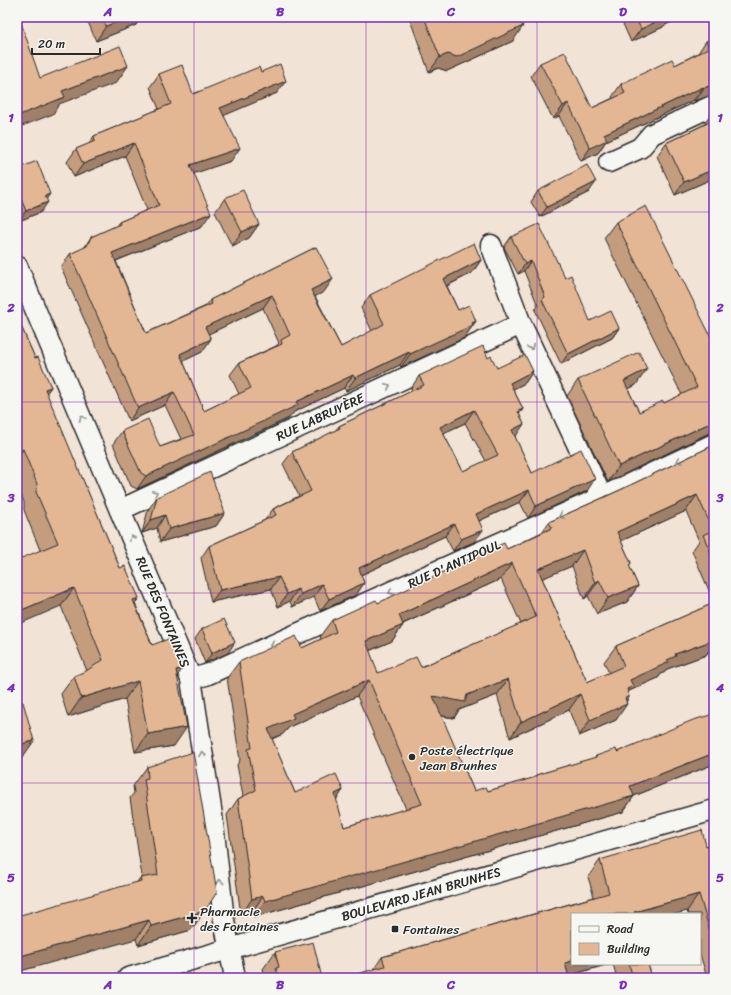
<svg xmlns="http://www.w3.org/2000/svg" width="731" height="995" font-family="Sriracha,sans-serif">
  <rect width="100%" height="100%" fill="#f1e3d6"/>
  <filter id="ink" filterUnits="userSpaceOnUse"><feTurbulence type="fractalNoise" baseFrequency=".025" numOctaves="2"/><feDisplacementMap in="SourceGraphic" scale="8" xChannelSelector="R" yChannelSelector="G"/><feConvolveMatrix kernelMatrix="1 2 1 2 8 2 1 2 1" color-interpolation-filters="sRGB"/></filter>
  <g filter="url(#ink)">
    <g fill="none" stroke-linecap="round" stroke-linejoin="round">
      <defs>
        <g id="minor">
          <path d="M609 162 640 148 652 134 714 105"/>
          <path d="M491 245 521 324"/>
          <path d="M17 266 191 679 212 815 224 920 235 978"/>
          <path d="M120 510 521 324 602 497"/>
          <path d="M191 679 206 675 602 497 714 444"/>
          <path d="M128 978 714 810"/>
        </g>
      </defs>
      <use href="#minor" stroke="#2b2b2b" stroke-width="23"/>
      <use href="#minor" stroke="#f6f6f2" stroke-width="20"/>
    </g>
    <g fill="#c49d7f" stroke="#2b2b2b" fill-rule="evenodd">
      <path d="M86 17H141L136 25 96 41Z"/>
      <path d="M409 17H518L513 41 447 71 438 68 429 72Z"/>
      <path d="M620 17H683L665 25 663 27 631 42Z"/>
      <path d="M714 38V94L695 101 694 100 606 141 598 153 581 161 559 116 553 119 531 76 540 63 592 108 613 98 612 97 621 84 675 65 698 53 706 41Z"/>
      <path d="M261 72 277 93 224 115 231 161 194 173 202 226 116 261 146 333 206 306 210 300 316 247 324 292 315 296 341 347 372 331 361 308 370 295 481 260 472 273 447 286 458 310 476 321 464 338 401 367 400 365 346 391 344 388 294 412 289 418 137 489 131 486 113 444 122 431 160 447 181 439 165 405 129 421 61 267 70 254 84 248 91 237 116 226 119 222 147 210 125 156 74 177 67 162 76 149 89 144 94 136 159 109 150 87 159 74 193 94ZM263 308 279 343 276 346 239 363 230 375 239 394 204 411 183 361 202 352 208 334Z"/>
      <path d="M714 109V178L675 195 657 156 666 143 705 124V122Z"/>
      <path d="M17 169 46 199 41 212 19 221 17 216Z"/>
      <path d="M538 191 589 192 540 217 531 202Z"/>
      <path d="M225 198 259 224 249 238 232 246 215 212Z"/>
      <path d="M616 222 714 343V433H709L608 482 567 396 578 380 636 385 628 389 639 412 664 403 682 395 604 238Z"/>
      <path d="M511 237 565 278 590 321 619 328 612 338 561 364 535 310 538 306 524 271 518 274 504 247Z"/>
      <path d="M17 317 35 358 51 387 46 393 120 568 139 598 135 603 152 645 177 676 174 746 135 752 125 699 68 717 61 694 74 676 87 671 61 606 40 550 24 510V502L17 485Z"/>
      <path d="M488 358 497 368 533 371 525 383 513 389 523 409 519 414 516 436 515 437 532 473 587 491 528 518 520 502 479 521 474 542 453 551 445 536 361 575 364 583 356 595 320 611 314 597 292 607 290 601 278 607 271 589 211 602 201 558 209 546 265 520 273 509 299 496 283 464 292 452 335 431 339 426 412 391 411 388 419 376ZM465 423 486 461 463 471 443 433Z"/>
      <path d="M714 445V602L692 551 699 541 686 511 621 541 631 563 629 566 638 586 627 602 597 614 588 596 584 599 572 566 542 578 587 682 609 673 604 662 616 646 714 603V643L706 655 667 669 665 672 661 674 658 678 629 691 628 693 629 697 616 720 579 736 569 710 510 738 497 695 459 710 454 718 441 716 474 791H488L534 778 536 775 594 758 596 756 617 752 714 714V764L634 796 623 812 254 917 252 912 241 915 227 815 238 799 243 796 237 765 240 760 227 678 239 662 302 648 321 639 320 636 332 620 378 603 507 549 542 532 549 522 618 491ZM501 579 521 624 421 667 378 673 369 651 392 641 403 625V624ZM357 696 406 809 344 827 336 800 343 790 295 793 272 739 283 734 289 727Z"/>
      <path d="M157 497 225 513 216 526 160 542 157 528 142 533 148 510Z"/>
      <path d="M202 629 228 653 205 663 195 639Z"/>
      <path d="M147 767 205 911 191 930 138 945 136 939 137 882 140 878 142 877 130 798 134 793 133 786Z"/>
      <path d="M714 844V978H707L700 954V914H688L687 911 572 914V964H609L568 976 374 969 382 957 594 897 588 877 600 860 706 846Z"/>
      <path d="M275 952 322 978H266L263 969Z"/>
      <path d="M613 964H648L652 978H617Z"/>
    </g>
    <g fill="#a08068" stroke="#2b2b2b">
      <path d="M129 17H141L136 25 96 41 106 26Z"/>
      <path d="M593 17H597L591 20Z"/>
      <path d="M666 17H683L665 25 663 27 631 42 641 29Z"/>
      <path d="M523 26 513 41 447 71 438 68 429 72 440 57 448 54Z"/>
      <path d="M128 66 116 83 59 104 53 114 17 128V116L62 91Z"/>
      <path d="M286 81 277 93 211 121 220 108Z"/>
      <path d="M714 84V94L695 101 704 88Z"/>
      <path d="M703 87 694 100 606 141 598 153 581 161 590 148 604 134Z"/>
      <path d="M568 103 559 116 553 119 563 106Z"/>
      <path d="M134 143 125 156 74 177 83 164Z"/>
      <path d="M240 148 231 161 181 178 190 165Z"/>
      <path d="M714 169V178L675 195 684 182Z"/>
      <path d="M596 182 589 192 540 217 547 207Z"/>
      <path d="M50 194 43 204 45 196Z"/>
      <path d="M48 202 41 212 19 221 26 211Z"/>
      <path d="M211 213 202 226 103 266 112 253Z"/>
      <path d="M259 224 249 238 232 246 242 232Z"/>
      <path d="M481 260 472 273 434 292 443 279Z"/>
      <path d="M531 261 524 271 518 274 525 264Z"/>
      <path d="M333 279 324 292 302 303 311 290Z"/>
      <path d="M272 295 263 308 196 340 205 327Z"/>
      <path d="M476 321 464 338 401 367 410 354Z"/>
      <path d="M619 328 612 338 561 364 568 354Z"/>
      <path d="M211 339 202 352 171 367 180 354Z"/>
      <path d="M409 352 400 365 346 391 355 378Z"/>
      <path d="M647 369 636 385 613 397 624 381Z"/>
      <path d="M533 371 525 383 502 395 510 383Z"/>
      <path d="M353 375 344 388 294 412 289 418 137 489 146 476 296 402Z"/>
      <path d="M51 387 38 405 45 389Z"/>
      <path d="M174 392 165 405 129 421 138 408Z"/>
      <path d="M523 409 514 421 518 411Z"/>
      <path d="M474 410 465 423 431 439 440 427Z"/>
      <path d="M714 421V433H709L608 482 619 466Z"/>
      <path d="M524 424 516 436 503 442 512 430Z"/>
      <path d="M23 449 17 458V455L19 451Z"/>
      <path d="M595 479 587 491 528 518 536 506Z"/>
      <path d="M529 490 520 502 468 526 476 514Z"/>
      <path d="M697 495 686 511 606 548 617 532Z"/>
      <path d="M225 513 216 526 160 542 169 529Z"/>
      <path d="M165 515 157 528 142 533 151 520Z"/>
      <path d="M454 524 445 536 350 580 359 568Z"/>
      <path d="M483 530 474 542 453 551 461 539Z"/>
      <path d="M583 550 572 566 527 585 538 569Z"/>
      <path d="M512 563 501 579 387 631 399 615Z"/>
      <path d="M279 577 271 589 211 602 220 590Z"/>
      <path d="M599 580 588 596 584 599 595 583Z"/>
      <path d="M364 583 356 595 320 611 329 599Z"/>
      <path d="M322 584 314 597 292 607 301 594Z"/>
      <path d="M638 586 627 602 597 614 608 598Z"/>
      <path d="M74 588 61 606 17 625V612Z"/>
      <path d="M298 589 290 601 278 607 287 594Z"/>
      <path d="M139 598 126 616 133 600Z"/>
      <path d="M403 625 392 641 354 657 366 641Z"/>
      <path d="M714 640V643L706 655 667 669 665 672 661 674 658 678 629 691 621 702 630 680 667 660 675 654Z"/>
      <path d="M235 642 228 653 205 663 212 653Z"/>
      <path d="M183 668 170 686 176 670Z"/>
      <path d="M508 679 497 695 459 710 454 718 422 712 433 696 467 695Z"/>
      <path d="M369 680 357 696 289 727 283 734 257 745 268 729 292 714Z"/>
      <path d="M138 681 125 699 68 717 81 698Z"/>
      <path d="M580 694 569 710 510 738 521 722Z"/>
      <path d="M629 697 624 705 627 704 616 720 579 736 590 720 625 698Z"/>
      <path d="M187 727 174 746 135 752 148 734Z"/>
      <path d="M34 741 17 765V745Z"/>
      <path d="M714 753V764L626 799 634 796 623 812 254 917 265 901 630 786Z"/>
      <path d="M343 790 332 806 335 794Z"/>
      <path d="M714 870V884L711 871Z"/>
      <path d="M699 894 687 911 676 914H633L634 912Z"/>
      <path d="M263 896 252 912 241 915 252 899Z"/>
      <path d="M205 911 191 930 138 945 151 926Z"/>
      <path d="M149 920 136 939 17 972V957Z"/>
      <path d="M572 961V964H609L560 978 565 963Z"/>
    </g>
    <g fill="#e4b794" stroke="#2b2b2b" fill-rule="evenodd">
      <path d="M17 17H19L40 78 120 46 128 66 62 91 65 97 17 116Z"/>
      <path d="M102 17H129L106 26Z"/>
      <path d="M424 17H518L523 26 457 57 448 54 440 57Z"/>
      <path d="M635 17H666L641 29Z"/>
      <path d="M714 38V84L704 88 703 87 604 134 607 140 590 148 568 103 563 106 540 63 565 52 592 108 625 93 621 84 672 59 675 65 709 48 706 41Z"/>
      <path d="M280 64 286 81 220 108 240 148 190 165 211 213 112 253 146 333 212 304 210 300 316 247 333 279 311 290 341 347 384 324 370 295 474 243 481 260 443 279 458 310 469 305 476 321 472 323 473 325 410 354 409 352 355 378 353 375 296 402 298 405 146 476 141 473 122 431 148 419 160 447 194 435 174 392 138 408 70 254 87 246 91 237 120 224 119 222 159 205 134 143 83 164 76 149 95 141 94 136 171 104 159 74 182 65 193 94 259 67 261 72ZM272 295 290 335 281 340 282 344 239 363 251 388 204 411 180 354 211 339 205 327Z"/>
      <path d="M714 120V169L684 182 666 143Z"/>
      <path d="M37 161 50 194 45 196 48 202 26 211 17 189V169Z"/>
      <path d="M587 165 596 182 547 207 538 191Z"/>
      <path d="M243 190 259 224 242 232 225 198Z"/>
      <path d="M646 206 714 343V421L619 466 578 380 639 352 647 369 624 381 639 412 663 401 664 403 697 387 616 222Z"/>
      <path d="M539 224 565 278 571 275 590 321 611 311 619 328 568 354 542 300 545 297 531 261 525 264 511 237Z"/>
      <path d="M17 317 35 358 38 357 51 387 45 389 120 568 125 566 139 598 133 600 152 645 171 638 183 668 176 670 187 727 148 734 138 681 81 698 74 676 86 671 103 660 74 588 17 612V560L58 543 36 492 37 484 23 449 19 451 17 446Z"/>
      <path d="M483 346 488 358 491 356 497 368 525 355 533 371 510 383 523 409 518 411 524 424 512 430 532 473 581 449 595 479 536 506 529 490 476 514 483 530 461 539 454 524 359 568 364 583 329 599 322 584 301 594 298 589 287 594 279 577 220 590 209 546 276 515 273 509 311 491 292 452 340 428 339 426 424 385 419 376ZM474 410 498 455 463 471 440 427Z"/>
      <path d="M714 445V560L703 535 713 530 697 495 617 532 631 563 629 565 638 586 608 598 599 580 595 583 583 550 538 569 587 682 624 666 616 646 714 603V626H713L714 629V640L675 654 676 656 667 660 669 662 630 680 633 686 627 689 629 697 625 698 627 704 590 720 580 694 521 722 508 679 467 695 465 702 433 696 474 791 486 787 488 791 536 777V775L596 757V756L616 749 617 752 693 720 714 714V753L630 786 634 796 265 901 263 896 252 899 238 799 256 790 248 749 252 748 239 662 296 636 302 648 336 632 332 620 376 600 378 603 504 543 507 549 552 528 549 522 618 491ZM512 563 536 617 421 667 416 657 378 673 366 641 403 625 399 615ZM369 680 422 804 344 827 335 794 343 790 336 774 295 793 268 729 294 718 292 714Z"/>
      <path d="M210 472 225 513 169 529 165 515 151 520 157 497Z"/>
      <path d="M224 619 235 642 212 653 202 629Z"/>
      <path d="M23 702 34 741 17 745V704Z"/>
      <path d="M193 752 217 892 205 911 151 926 149 920 17 957V916L141 881 140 878 158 875 144 779 148 778 147 767Z"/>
      <path d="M702 830 706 846 714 844V870L711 871 714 881V945L699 894 634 912 635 914H572V961L565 963 569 978H343L385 966 382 957 609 893 600 860Z"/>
      <path d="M313 942 322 978H279L276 968 279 967 275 952Z"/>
      <path d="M629 964H648L652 978H633Z"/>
    </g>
    <defs><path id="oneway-chevron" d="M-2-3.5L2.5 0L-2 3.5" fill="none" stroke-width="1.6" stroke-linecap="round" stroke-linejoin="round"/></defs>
    <g stroke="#90908e">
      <use href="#oneway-chevron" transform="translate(531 347) rotate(65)"/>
      <use href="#oneway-chevron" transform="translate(388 386) rotate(-25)"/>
      <use href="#oneway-chevron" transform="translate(82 418) rotate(-113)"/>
      <use href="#oneway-chevron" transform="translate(679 461) rotate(155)"/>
      <use href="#oneway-chevron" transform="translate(155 493) rotate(-25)"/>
      <use href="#oneway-chevron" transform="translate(561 516) rotate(156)"/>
      <use href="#oneway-chevron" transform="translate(132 538) rotate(-113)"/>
      <use href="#oneway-chevron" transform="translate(391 592) rotate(156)"/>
      <use href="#oneway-chevron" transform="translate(273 645) rotate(156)"/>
      <use href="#oneway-chevron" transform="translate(202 754) rotate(-99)"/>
      <use href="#oneway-chevron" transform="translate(220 882) rotate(-97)"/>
    </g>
  </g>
  <path fill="none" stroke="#7b2cbf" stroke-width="1" stroke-opacity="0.55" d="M194 17V978M366 17V978M537 17V978M17 212H714M17 402H714M17 593H714M17 783H714"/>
  <g fill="#2b2b2b" stroke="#f6f6f2" stroke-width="1.5">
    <circle cx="412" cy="757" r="4"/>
    <path d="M190 912h4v4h4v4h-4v4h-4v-4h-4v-4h4z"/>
    <rect x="391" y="925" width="8" height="8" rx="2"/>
  </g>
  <g text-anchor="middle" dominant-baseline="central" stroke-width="3" stroke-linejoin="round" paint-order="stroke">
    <g font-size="13" fill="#2b2b2b" stroke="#f6f6f2">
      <text transform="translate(320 417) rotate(-25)">RUE LABRUYÈRE</text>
      <text transform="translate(454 564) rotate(-24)">RUE D'ANTIPOUL</text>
      <text transform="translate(163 612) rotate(67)">RUE DES FONTAINES</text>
      <text transform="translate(421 894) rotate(-16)">BOULEVARD JEAN BRUNHES</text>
    </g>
    <g font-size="13" fill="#2b2b2b" stroke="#f6f6f2" text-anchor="start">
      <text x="420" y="750">Poste électrique<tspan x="420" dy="15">Jean Brunhes</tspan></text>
      <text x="200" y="911">Pharmacie<tspan x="200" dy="15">des Fontaines</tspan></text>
      <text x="403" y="929">Fontaines</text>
    </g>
  </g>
  <rect width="731" height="995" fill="none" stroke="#f6f6f2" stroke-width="44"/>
  <rect x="571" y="913" width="130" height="52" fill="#f6f6f2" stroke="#a5a5a2"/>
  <rect x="579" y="926" width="20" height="6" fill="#f6f6f2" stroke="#a5a5a2"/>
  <text x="607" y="933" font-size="12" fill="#2b2b2b">Road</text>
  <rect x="579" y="943" width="20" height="12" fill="#e4b794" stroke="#a5a5a2"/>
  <text x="607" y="953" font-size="12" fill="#2b2b2b">Building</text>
  <path d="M32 48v6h68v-6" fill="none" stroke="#2b2b2b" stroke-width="2"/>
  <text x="38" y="48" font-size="12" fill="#2b2b2b" stroke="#f6f6f2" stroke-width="3" paint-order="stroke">20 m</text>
  <rect x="22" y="22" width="687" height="951" fill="none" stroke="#7b2cbf" stroke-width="1.5"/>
  <g font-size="13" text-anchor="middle" font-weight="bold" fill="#7b2cbf">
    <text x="108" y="16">A</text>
    <text x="280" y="16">B</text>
    <text x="451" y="16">C</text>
    <text x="623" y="16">D</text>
    <text x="11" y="122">1</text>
    <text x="720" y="122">1</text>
    <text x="11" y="312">2</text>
    <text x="720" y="312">2</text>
    <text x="11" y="502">3</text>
    <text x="720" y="502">3</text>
    <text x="11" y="692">4</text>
    <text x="720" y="692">4</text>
    <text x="11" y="882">5</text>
    <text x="720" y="882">5</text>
    <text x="108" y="989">A</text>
    <text x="280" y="989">B</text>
    <text x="451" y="989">C</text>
    <text x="623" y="989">D</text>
  </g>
</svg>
